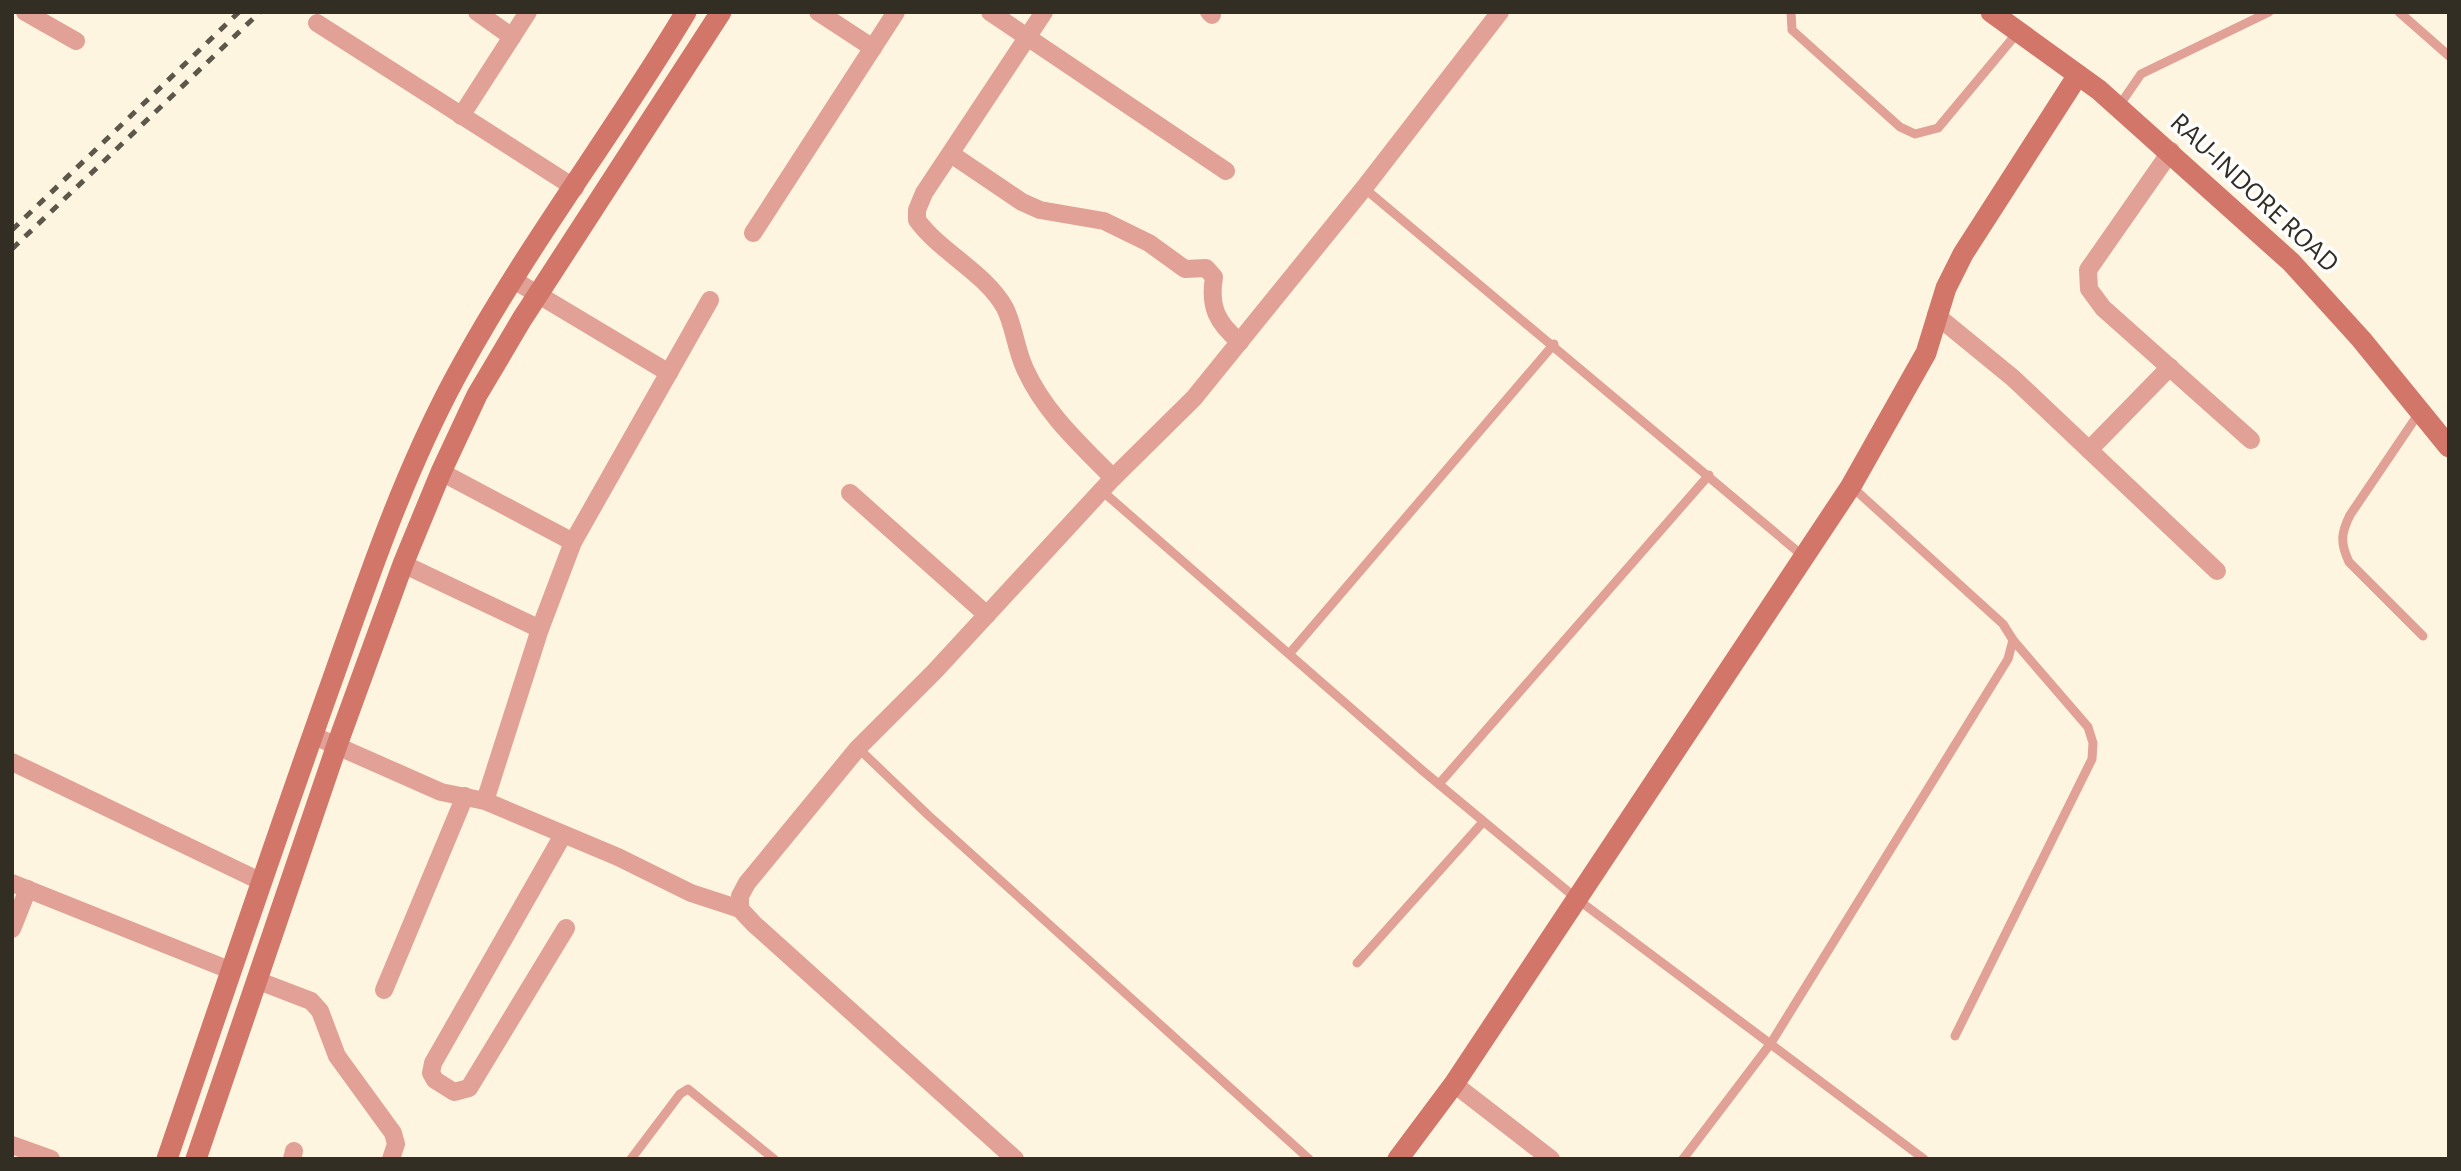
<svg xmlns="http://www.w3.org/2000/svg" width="2461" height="1171" font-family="'Alegreya Sans',sans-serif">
  <rect width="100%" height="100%" fill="#fef5e1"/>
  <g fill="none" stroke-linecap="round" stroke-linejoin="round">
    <g stroke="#e1a197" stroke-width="9">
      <path d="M1791 12 1792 30 1900 127 1915 134 1938 128 2018 32"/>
      <path d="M2399 12 2449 56"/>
      <path d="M2119 106 2141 74 2269 12"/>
      <path d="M1364 188 1803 556"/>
      <path d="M2419 413 2350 515C2341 533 2340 543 2349 562L2423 636"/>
      <path d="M1101 490 1423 771 1577 899 1924 1159"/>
      <path d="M1290 653 1554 344"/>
      <path d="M858 748 928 815 1309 1159"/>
      <path d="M1439 784 1709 475"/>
      <path d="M1357 963 1483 822"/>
      <path d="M1955 1036 2092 759 2093 743 2088 727 2013 640"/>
      <path d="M631 1159 680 1094 688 1089 774 1159"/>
      <path d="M1683 1159 1771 1043 2008 659 2013 640 2003 624 1851 486"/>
    </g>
    <g stroke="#e1a197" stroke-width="18">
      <path d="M25 12 76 41"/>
      <path d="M477 12 512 37"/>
      <path d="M818 12 873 48"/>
      <path d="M990 12 1226 171"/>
      <path d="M1044 12 924 193 917 210V220C941 253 985 272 1005 308 1014 326 1016 350 1025 369 1045 413 1080 444 1113 478"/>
      <path d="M1209 12 1212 15"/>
      <path d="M317 23 575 188"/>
      <path d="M461 116 528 12"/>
      <path d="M2171 151 2088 270 2089 289 2103 308 2251 440"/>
      <path d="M951 154 1022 202 1040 210 1104 221 1149 243 1185 269 1206 268 1214 277C1209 307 1217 323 1240 342"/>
      <path d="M753 233 896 12"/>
      <path d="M512 279 669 373"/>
      <path d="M1936 315 2013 378 2217 571"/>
      <path d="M2089 450 2170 367"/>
      <path d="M441 472 573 542"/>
      <path d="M850 493 987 615"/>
      <path d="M403 564 540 629"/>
      <path d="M312 735 441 792 485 801 618 857 691 893 740 909"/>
      <path d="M12 762 262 882"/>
      <path d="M485 801 540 629 573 542 710 300"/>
      <path d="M563 835 433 1063 431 1073 435 1080 454 1092 469 1088 566 928"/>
      <path d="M12 883 232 971"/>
      <path d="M12 929 28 889"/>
      <path d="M256 980 311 1001 320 1011 337 1056 393 1133 396 1144 391 1159"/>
      <path d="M384 990 465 796"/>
      <path d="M1454 1084 1551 1159"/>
      <path d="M12 1145 51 1159"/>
      <path d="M292 1159 294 1151"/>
      <path d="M1015 1159 754 924 740 909V896L747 883 858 748 935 671 1113 478 1194 398 1364 188 1500 12"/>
    </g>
    <g stroke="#d27669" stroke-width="21">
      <path d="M1991 12 2099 90 2291 262 2361 339 2449 447"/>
      <path d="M167 1159C222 998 276 837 333 678 369 576 404 473 455 378 523 251 612 136 686 12"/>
      <path d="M196 1159 337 745 403 564 441 472 477 395 522 319 721 12"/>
      <path d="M1398 1159 1454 1084 1851 486 1926 353 1946 288 1963 254 2078 75"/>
    </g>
    <g stroke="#5c574a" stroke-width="5" stroke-dasharray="9 9" stroke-linecap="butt">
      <path d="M12 230 239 12"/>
      <path d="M12 249 260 12"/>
    </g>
  </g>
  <g text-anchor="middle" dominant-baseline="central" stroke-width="7" stroke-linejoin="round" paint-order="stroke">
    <g font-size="28" fill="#322e24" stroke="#fff">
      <text transform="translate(2254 193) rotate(43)">RAU-INDORE ROAD</text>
    </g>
  </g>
  <rect width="2461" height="1171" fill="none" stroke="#322e24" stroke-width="28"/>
</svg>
